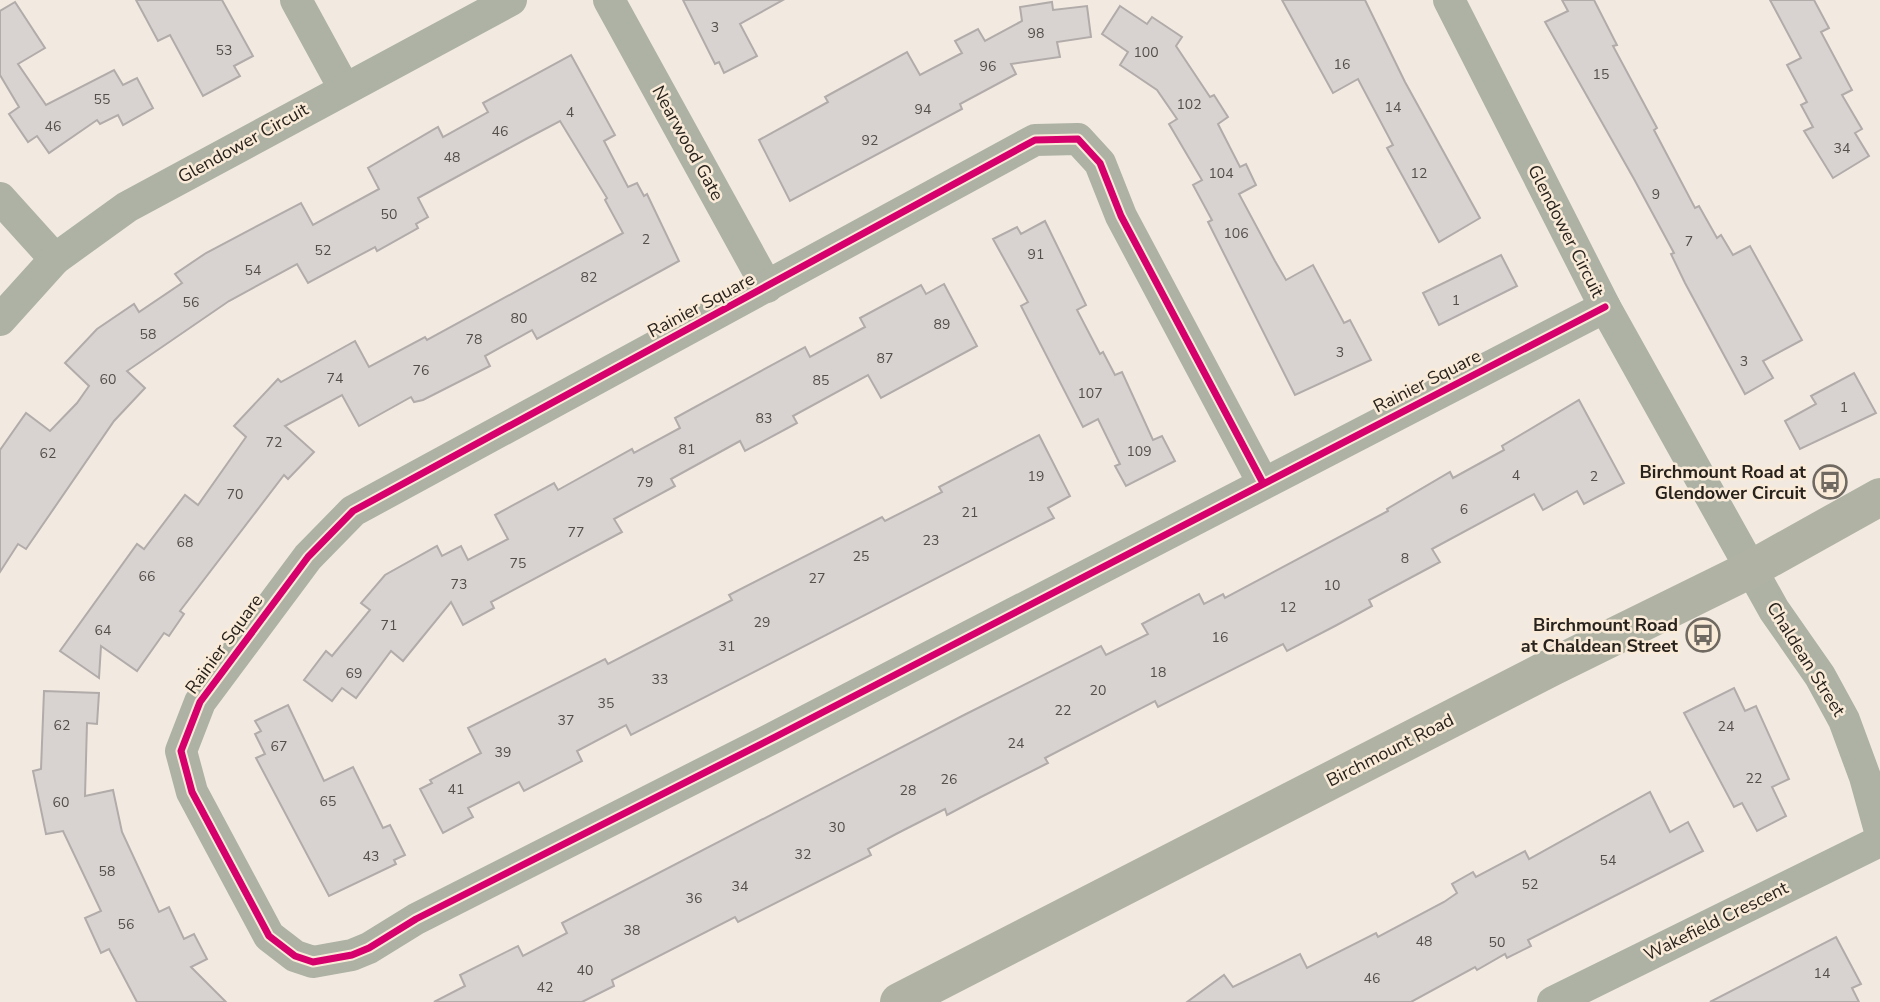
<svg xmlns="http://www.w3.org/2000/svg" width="1880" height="1002" font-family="'Nunito Sans',sans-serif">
  <rect width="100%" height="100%" fill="#f2eae1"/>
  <g fill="#d8d2d1" stroke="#b1abaa" stroke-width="2">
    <path d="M136 0H222L253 56 234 66 240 76 203 96 170 35 158 41Z"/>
    <path d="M683 0H783L740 24 757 56 724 73 719 62 715 64Z"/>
    <path d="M1282 0H1365L1405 82 1480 218 1439 242 1387 148 1393 145 1358 79 1333 93Z"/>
    <path d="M1562 0H1594L1617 45 1613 46 1657 128 1654 130 1695 208 1699 206 1717 238 1721 235 1733 255 1750 246 1802 340 1763 361 1773 378 1745 394 1685 283 1671 254 1674 253 1634 179 1545 22 1568 11Z"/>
    <path d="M1770 0H1814L1829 28 1821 32 1852 90 1842 95 1862 129 1855 133 1869 156 1833 178 1804 131 1813 127 1801 105 1807 102 1787 65 1801 58Z"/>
    <path d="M15 2 45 48 18 64 46 105 114 70 123 85 137 78 153 108 123 125 118 115 100 124 97 120 49 153 37 136 28 142 9 114 19 107 0 75V11Z"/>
    <path d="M1052 2 1053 10 1087 6 1091 37 1057 42 1060 57 1011 64 1016 74 960 104 962 109 790 201 759 140 828 102 825 97 907 52 920 75 962 53 955 41 978 29 985 41 1022 21 1020 7Z"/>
    <path d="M1120 6 1147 24 1152 17 1182 37 1176 46 1210 97 1214 95 1228 117 1218 124 1240 167 1246 164 1256 185 1239 194 1275 261 1286 280 1313 265 1344 323 1350 320 1371 360 1295 395 1208 222 1212 220 1193 185 1202 180 1169 124 1177 119 1157 90 1120 65 1128 52 1102 34Z"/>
    <path d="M571 55 615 135 604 141 628 187 637 183 644 196 647 194 679 261 537 339 532 330 485 356 490 366 423 400 414 402 411 397 359 426 342 395 285 426 314 452 288 479 284 475 180 611 184 614 169 636 164 633 137 671 101 646 99 678 60 651 137 544 144 549 185 495 198 505 246 437 234 426 278 379 281 382 355 341 369 367 425 337 427 340 623 233 605 200 607 198 560 121 526 139 418 198 428 217 416 224 418 228 377 251 375 247 308 283 297 264 229 301 127 371 145 388 114 421 26 549 18 544 0 572V450L26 413 50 431 77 403 89 386 65 363 97 329 134 304 139 312 182 283 175 274 206 253 301 203 313 225 379 189 368 168 438 127 443 137 488 112 483 103Z"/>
    <path d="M1045 221 1086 305 1077 310 1100 354 1103 352 1115 375 1122 372 1153 440 1162 436 1175 461 1126 486 1115 466 1120 464 1098 419 1083 427 1021 306 1028 302 993 239 1017 227 1021 234Z"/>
    <path d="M1501 255 1517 286 1439 325 1423 293Z"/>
    <path d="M944 284 977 346 881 398 868 375 793 416 797 423 745 451 740 441 671 479 675 486 614 519 622 532 491 602 494 608 463 625 451 602 403 661 391 651 356 698 342 688 332 701 304 680 326 651 332 656 370 610 361 603 385 575 437 546 442 556 461 546 468 560 508 539 495 515 554 483 558 490 632 449 634 453 680 428 675 418 805 347 810 357 865 327 860 318 921 285 926 294Z"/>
    <path d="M1854 373 1876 413 1800 449 1785 421 1816 404 1811 396Z"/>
    <path d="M1579 400 1624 483 1584 504 1577 491 1543 510 1534 494 1432 549 1440 562 1369 600 1372 606 1335 626 1287 651 1283 644 1158 707 1155 701 1045 758 1048 763 981 797 947 815 945 809 896 834 868 849 871 855 738 922 735 917 612 980 614 986 582 1002H434L465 986 460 975 518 946 523 956 567 933 562 923 964 715 1101 646 1106 655 1148 634 1142 624 1199 594 1204 604 1223 594 1225 598 1388 511 1387 509 1450 472 1453 478 1504 450 1502 446Z"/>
    <path d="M1039 435 1070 496 1048 508 1054 518 631 735 626 725 577 751 582 761 524 791 519 782 468 808 473 817 443 833 420 789 432 783 430 780 481 753 468 728 605 659 608 664 732 600 729 595 882 517 885 521 942 492 939 487Z"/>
    <path d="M1734 688 1745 711 1756 706 1789 779 1772 787 1786 816 1757 831 1742 803 1734 807 1684 713Z"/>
    <path d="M44 691 99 693 97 724 87 723 85 796 113 790 122 832 159 912 169 907 184 939 194 934 207 959 191 967 226 1002H137L109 949 101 953 85 918 101 911 63 831 46 834 33 771 41 769Z"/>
    <path d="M288 705 324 781 353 767 383 828 390 825 405 855 394 860 396 864 329 896 256 758 265 754 255 734 261 731 255 721Z"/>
    <path d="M1650 792 1670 832 1688 822 1703 851 1528 940 1531 946 1507 958 1505 954 1477 970 1475 967 1411 1002H1187L1224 975 1233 987 1300 954 1307 968 1376 933 1378 937 1444 902 1457 893 1452 884 1473 872 1476 877 1525 851 1529 859Z"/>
    <path d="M1836 937 1861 984 1852 988 1859 1002H1710Z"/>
  </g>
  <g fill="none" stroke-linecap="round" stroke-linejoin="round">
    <g stroke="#adb2a5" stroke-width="32">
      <path d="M296 0 344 88"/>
      <path d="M609 0 767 287"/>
      <path d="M1449 0 1605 307 1774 610 1820 676 1844 720 1865 777 1880 831"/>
      <path d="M0 198 55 259"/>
      <path d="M0 320 55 259 127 207 511 0"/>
      <path d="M1263 483 1121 216 1100 163 1078 139 1035 140 353 511 308 557 200 702 181 751 192 792 269 936 295 956 313 962 352 955 369 948 416 919 775 737 1605 307"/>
      <path d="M1553 1002 1880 841"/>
    </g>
    <path stroke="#b0b3a4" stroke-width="38" d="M899 1002 1552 667 1751 569 1880 497"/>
    <defs>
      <path id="cycleway" d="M1263 483 1121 216 1100 163 1078 139 1035 140 353 511 308 557 200 702 181 751 192 792 269 936 295 956 313 962 352 955 369 948 416 919 775 737 1605 307"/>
    </defs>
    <use href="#cycleway" stroke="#faebd9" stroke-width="11"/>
    <use href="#cycleway" stroke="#d6006c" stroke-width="7"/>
  </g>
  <defs>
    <symbol id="bus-ring" viewBox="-11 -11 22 22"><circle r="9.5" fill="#faebd9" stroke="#6f6962" stroke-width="1.5"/><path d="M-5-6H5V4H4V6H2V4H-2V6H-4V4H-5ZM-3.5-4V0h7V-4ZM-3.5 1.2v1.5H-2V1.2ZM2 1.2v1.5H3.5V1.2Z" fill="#6f6962"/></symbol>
  </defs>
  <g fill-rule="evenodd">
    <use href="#bus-ring" x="1811" y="463" width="38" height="38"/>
    <use href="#bus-ring" x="1684" y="616" width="38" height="38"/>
  </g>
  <g text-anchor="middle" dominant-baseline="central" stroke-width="5" stroke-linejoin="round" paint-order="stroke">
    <g font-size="14" fill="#554f4a">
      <text x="715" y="27">3</text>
      <text x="1036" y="33">98</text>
      <text x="224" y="50">53</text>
      <text x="1146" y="52">100</text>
      <text x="1342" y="64">16</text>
      <text x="988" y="66">96</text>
      <text x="1601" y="74">15</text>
      <text x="102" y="99">55</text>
      <text x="1189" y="104">102</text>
      <text x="1393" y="107">14</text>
      <text x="923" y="109">94</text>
      <text x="570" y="112">4</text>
      <text x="53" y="126">46</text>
      <text x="500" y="131">46</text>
      <text x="870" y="140">92</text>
      <text x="1842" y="148">34</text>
      <text x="452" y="157">48</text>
      <text x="1221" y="173">104</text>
      <text x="1419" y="173">12</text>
      <text x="1656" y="194">9</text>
      <text x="389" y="214">50</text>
      <text x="1236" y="233">106</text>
      <text x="646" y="239">2</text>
      <text x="1689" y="241">7</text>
      <text x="323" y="250">52</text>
      <text x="1036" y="254">91</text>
      <text x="253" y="270">54</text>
      <text x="589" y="277">82</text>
      <text x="1456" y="300">1</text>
      <text x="191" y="302">56</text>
      <text x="519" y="318">80</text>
      <text x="942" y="324">89</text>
      <text x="148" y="334">58</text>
      <text x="474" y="339">78</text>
      <text x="1340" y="352">3</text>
      <text x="885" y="358">87</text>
      <text x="1744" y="361">3</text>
      <text x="421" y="370">76</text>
      <text x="335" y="378">74</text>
      <text x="108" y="379">60</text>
      <text x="821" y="380">85</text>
      <text x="1090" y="393">107</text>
      <text x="1844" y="407">1</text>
      <text x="764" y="418">83</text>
      <text x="274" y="442">72</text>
      <text x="687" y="449">81</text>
      <text x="1139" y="451">109</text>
      <text x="48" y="453">62</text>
      <text x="1516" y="475">4</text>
      <text x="1036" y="476">19</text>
      <text x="1594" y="476">2</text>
      <text x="645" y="482">79</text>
      <text x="235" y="494">70</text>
      <text x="1464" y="509">6</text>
      <text x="970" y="512">21</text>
      <text x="576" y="532">77</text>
      <text x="931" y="540">23</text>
      <text x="185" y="542">68</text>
      <text x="861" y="556">25</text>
      <text x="1405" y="558">8</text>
      <text x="518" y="563">75</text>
      <text x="147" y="576">66</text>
      <text x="817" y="578">27</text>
      <text x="459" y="584">73</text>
      <text x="1332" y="585">10</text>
      <text x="1288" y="607">12</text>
      <text x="762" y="622">29</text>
      <text x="389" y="625">71</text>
      <text x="103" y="630">64</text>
      <text x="1220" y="637">16</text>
      <text x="727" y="646">31</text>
      <text x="1158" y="672">18</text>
      <text x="354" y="673">69</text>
      <text x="660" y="679">33</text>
      <text x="1098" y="690">20</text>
      <text x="606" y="703">35</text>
      <text x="1063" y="710">22</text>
      <text x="566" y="720">37</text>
      <text x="62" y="725">62</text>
      <text x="1726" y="726">24</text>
      <text x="1016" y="743">24</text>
      <text x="279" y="746">67</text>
      <text x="503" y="752">39</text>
      <text x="1754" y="778">22</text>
      <text x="949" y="779">26</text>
      <text x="456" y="789">41</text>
      <text x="908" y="790">28</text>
      <text x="328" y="801">65</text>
      <text x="61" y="802">60</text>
      <text x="837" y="827">30</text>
      <text x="803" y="854">32</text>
      <text x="371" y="856">43</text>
      <text x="1608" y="860">54</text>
      <text x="107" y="871">58</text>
      <text x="1530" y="884">52</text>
      <text x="740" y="886">34</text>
      <text x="694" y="898">36</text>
      <text x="126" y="924">56</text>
      <text x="632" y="930">38</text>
      <text x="1424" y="941">48</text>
      <text x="1497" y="942">50</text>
      <text x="585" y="970">40</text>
      <text x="1822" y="973">14</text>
      <text x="1372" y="978">46</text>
      <text x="545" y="987">42</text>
    </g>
    <g font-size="18" fill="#29231d" stroke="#faebd9">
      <text transform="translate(243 143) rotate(-29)">Glendower Circuit</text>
      <text transform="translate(688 143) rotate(61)">Nearwood Gate</text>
      <text transform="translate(1566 231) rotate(63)">Glendower Circuit</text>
      <text transform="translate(701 305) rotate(-28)">Rainier Square</text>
      <text transform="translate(1427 381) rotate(-27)">Rainier Square</text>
      <text transform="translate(224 644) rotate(-54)">Rainier Square</text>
      <text transform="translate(1806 659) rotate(58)">Chaldean Street</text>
      <text transform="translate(1390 750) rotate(-27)">Birchmount Road</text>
      <text transform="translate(1716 921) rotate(-26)">Wakefield Crescent</text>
    </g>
    <g font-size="18" font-weight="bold" fill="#29231d" stroke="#faebd9" text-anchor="end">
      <text x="1806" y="472">Birchmount Road at<tspan x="1806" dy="21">Glendower Circuit</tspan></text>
      <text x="1678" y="625">Birchmount Road<tspan x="1678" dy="21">at Chaldean Street</tspan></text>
    </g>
  </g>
</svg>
